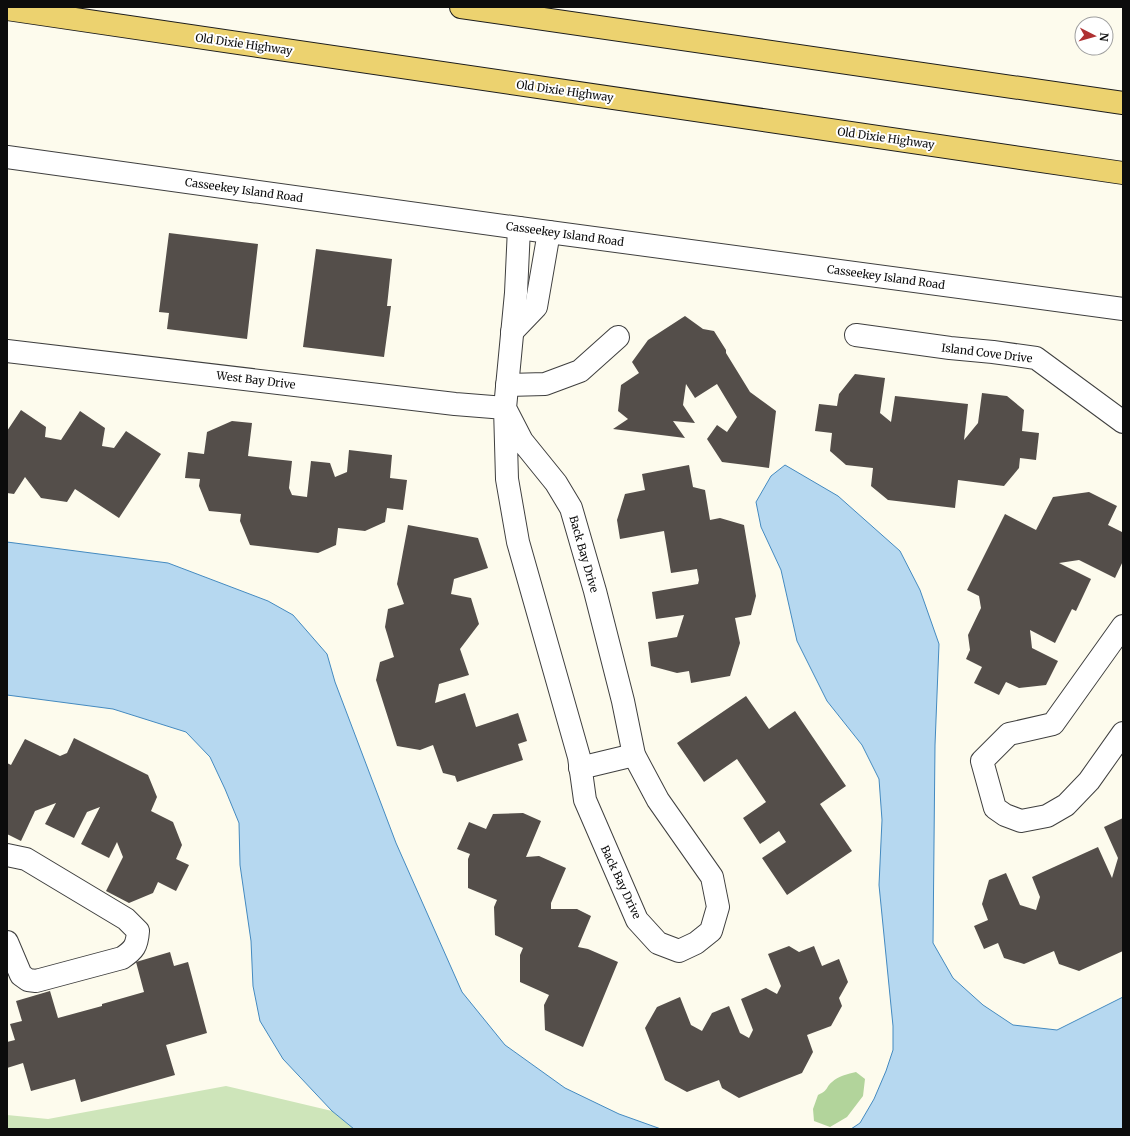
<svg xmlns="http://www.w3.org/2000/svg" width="1130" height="1136" font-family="Merriweather,serif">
  <rect width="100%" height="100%" fill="#fdfbed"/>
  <path fill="#cee5ba" d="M226 1086 332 1111 354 1129H7V1115L48 1119Z"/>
  <path fill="#b2d49b" d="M856 1072 865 1079 863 1096 847 1117 830 1127 814 1121 813 1109 818 1095C829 1090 825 1088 832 1082 838 1076 848 1074 856 1072Z"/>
  <g fill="#b6d8f0" stroke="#448ac0">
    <path d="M785 465 838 496 900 551 920 590 939 644 935 745 933 943 953 978 983 1005 1013 1025 1057 1030 1123 997V1129H851L860 1123 874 1099 886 1071 893 1050V1026L879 885 882 820 879 779 862 745 827 701 797 641 781 570 761 527 756 502 771 476Z"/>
    <path d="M7 542 168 563 268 601 293 615 327 654 335 682 396 843 462 992 505 1045 565 1088 619 1114 661 1129H354L332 1111 283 1059 260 1021 253 986 251 941 240 865 239 823 225 789 210 757 186 732 113 709 7 695Z"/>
  </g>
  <g fill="#544e4a">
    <path d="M169 233 258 244 247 339 167 329 169 313 159 312Z"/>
    <path d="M316 249 392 259 387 306H391L384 357 303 347Z"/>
    <path d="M685 316 703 329 714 331 726 350V353L750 392 776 411 769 468 722 462 707 439 717 425 727 432 737 417 717 384 695 398 686 384 683 405 695 423 673 421 685 438 613 429 628 419 618 411 621 385 639 373 632 362 648 340Z"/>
    <path d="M855 374 885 378 880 413 891 422 895 396 968 404 964 440 978 423 982 393 1007 396 1024 410 1022 431 1039 433 1036 460 1020 458 1019 468 1004 486 958 480 955 508 888 500 871 486 873 468 846 465 830 451 832 433 815 431 819 404 837 406 839 394Z"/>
    <path d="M21 410 46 427 45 437 61 440 80 411 105 428 102 446 114 448 126 431 161 454 119 518 75 489 67 502 41 498 25 477 14 494 7 493V431Z"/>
    <path d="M232 421 252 423 248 456 292 461 289 488 292 495 307 497 311 461 330 463 335 477 347 472 349 450 392 455 390 478 407 480 403 510 387 508 385 522 365 531 338 528 336 545 318 553 250 545 240 521 241 514 209 511 199 486 200 479 185 478 188 452 204 454 207 432Z"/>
    <path d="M689 465 693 487 705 490 710 520 720 518 744 525 756 596 751 615 735 618 740 643 730 676 691 683 689 671 677 673 651 666 648 642 677 637 684 615 656 619 652 592 698 584 699 580 697 569 671 573 664 531 620 539 617 520 625 494 645 490 642 474Z"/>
    <path d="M1089 492 1117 506 1108 525 1122 532 1123 561 1115 578 1079 560 1059 563 1091 579 1076 611 1072 609 1055 643 1030 630 1032 648 1058 661 1046 685 1019 688 1006 682 999 695 974 683 982 667 966 659 970 650 968 635 981 608 979 596 967 590 1005 514 1036 530 1053 497Z"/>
    <path d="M408 525 478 538 488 568 454 579 451 594 471 598 479 624 460 649 469 675 439 684 435 703 465 693 476 727 518 713 527 741 518 744 523 760 457 782 455 776 443 773 433 745 420 750 397 746 376 680 380 662 394 657 385 627 388 609 404 604 397 584Z"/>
    <path d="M746 696 769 729 795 711 846 786 820 804 852 851 787 895 762 858 786 842 779 831 760 844 743 818 766 802 737 759 704 782 677 743Z"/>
    <path d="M74 738 148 775 157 797 151 811 173 822 182 845 176 859 189 865 176 891 158 882 153 893 129 903 106 891 123 857 117 842 109 858 81 844 100 807 87 812 74 838 45 824 56 803 35 811 21 841 7 834V763L11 765 25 739 60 756 67 753Z"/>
    <path d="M523 813 541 821 526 857 539 856 566 868 551 903V909H577L591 916 578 947 588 949 618 962 583 1047 545 1030 544 1005 549 995 520 982V955L523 948 495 935 494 907 497 900 468 888V859L470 854 457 849 469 822 486 829 493 814Z"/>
    <path d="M1123 818V951L1079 971 1059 964 1054 951 1024 964 1004 958 998 943 984 949 974 926 988 920 982 904 989 880 1006 873 1020 905 1036 910 1040 897 1032 877 1098 847 1112 878 1118 858 1104 827Z"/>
    <path d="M789 946 799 952 814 946 822 966 839 959 848 982 839 998 842 1006 831 1026 807 1035 813 1052 802 1073 739 1098 722 1088 719 1080 687 1092 665 1080 645 1028 657 1007 680 997 691 1025 702 1031 712 1013 729 1006 740 1033 749 1038 753 1030 741 999 766 988 777 994 781 986 768 954Z"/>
    <path d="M170 952 174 966 188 962 207 1033 166 1045 175 1075 81 1102 75 1079 31 1091 23 1063 7 1068V1042L15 1040 10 1024 22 1021 16 1001 50 991 58 1018 102 1006V1004L144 992 136 962Z"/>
  </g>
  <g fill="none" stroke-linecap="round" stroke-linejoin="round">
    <defs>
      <g id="minor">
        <path d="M7 157 519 228 1123 309"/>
        <path d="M512 332 536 307 549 232"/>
        <path d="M856 335 950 348 993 352 1036 358 1123 422"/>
        <path d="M7 351 455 404 505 408 522 441 556 483 571 508 595 591 623 701 634 755 658 800 712 877 718 907 711 931 696 943 679 951 658 943 637 920 585 800 579 757 518 542 507 479 505 408 516 293 519 228"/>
        <path d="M507 385 545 384 580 371 618 337"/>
        <path d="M1123 626 1053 724 1009 734 982 761 995 808 1005 815 1021 821 1047 816 1066 805 1089 781 1123 733"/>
        <path d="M580 768 634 755"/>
        <path d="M7 855 26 859 126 919 138 931C137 946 134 950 122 958L36 981 28 980 21 975 7 942"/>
      </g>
      <g id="major">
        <path d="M461 7 1123 103"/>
        <path d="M7 9 1123 173"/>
      </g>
    </defs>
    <use href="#minor" stroke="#3f3f3f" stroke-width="24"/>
    <use href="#major" stroke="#1d1d1d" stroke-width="24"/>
    <use href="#minor" stroke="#fff" stroke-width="22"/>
    <use href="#major" stroke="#ecd26f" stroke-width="22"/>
  </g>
  <g text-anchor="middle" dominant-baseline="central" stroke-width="4" stroke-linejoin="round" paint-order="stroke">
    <g font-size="11" fill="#0c0c0c" stroke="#fff">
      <text transform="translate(244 44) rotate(8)">Old Dixie Highway</text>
      <text transform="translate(565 91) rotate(8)">Old Dixie Highway</text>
      <text transform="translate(886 138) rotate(8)">Old Dixie Highway</text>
      <text transform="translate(244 190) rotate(8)">Casseekey Island Road</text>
      <text transform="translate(565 234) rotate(8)">Casseekey Island Road</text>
      <text transform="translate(886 277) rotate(8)">Casseekey Island Road</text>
      <text transform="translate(987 353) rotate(7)">Island Cove Drive</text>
      <text transform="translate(256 380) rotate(7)">West Bay Drive</text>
      <text transform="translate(584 554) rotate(74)">Back Bay Drive</text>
      <text transform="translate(621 882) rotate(65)">Back Bay Drive</text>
    </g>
  </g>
  <rect width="1130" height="1136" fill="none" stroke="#0c0c0c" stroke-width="16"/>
  <g transform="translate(1094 36) rotate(96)"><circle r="19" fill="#ffffff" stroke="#9e9e9e"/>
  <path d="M0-3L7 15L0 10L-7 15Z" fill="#af3132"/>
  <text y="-6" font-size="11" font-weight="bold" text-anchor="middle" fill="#0c0c0c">N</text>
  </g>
</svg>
